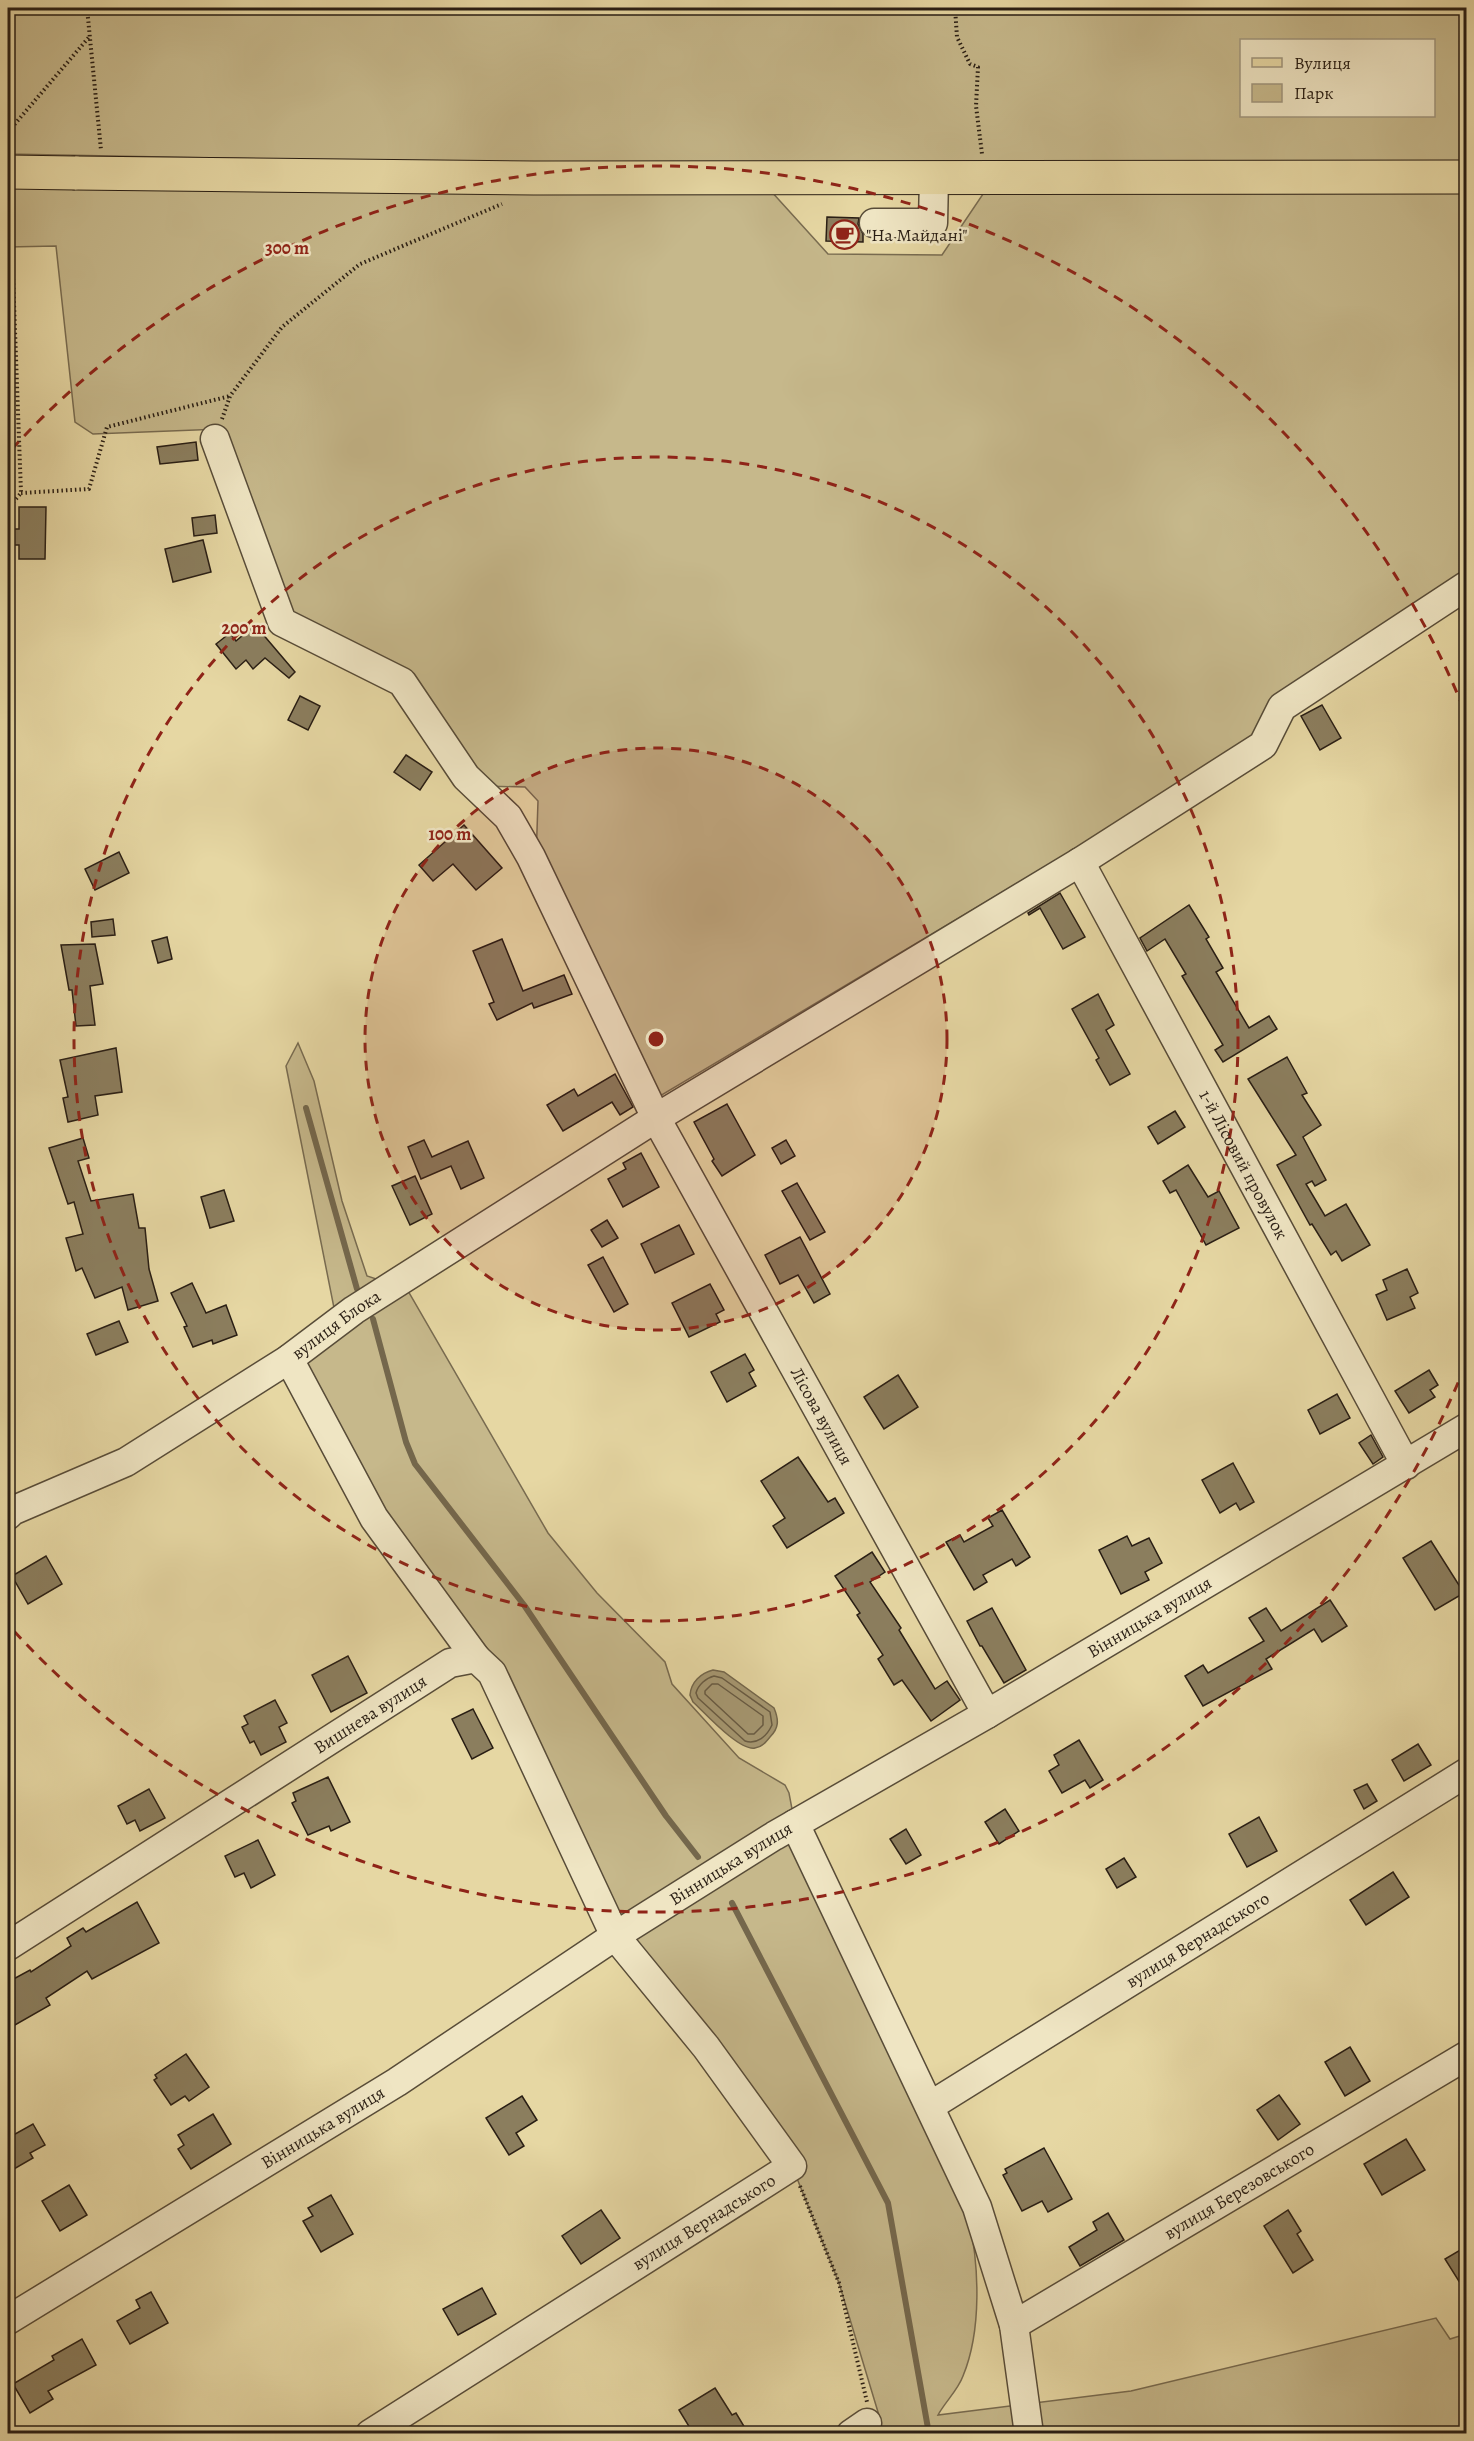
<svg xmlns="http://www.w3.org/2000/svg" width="1474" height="2441" font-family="Alegreya,serif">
  <rect width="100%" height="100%" fill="#e6d7a3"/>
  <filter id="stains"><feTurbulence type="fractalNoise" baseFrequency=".00333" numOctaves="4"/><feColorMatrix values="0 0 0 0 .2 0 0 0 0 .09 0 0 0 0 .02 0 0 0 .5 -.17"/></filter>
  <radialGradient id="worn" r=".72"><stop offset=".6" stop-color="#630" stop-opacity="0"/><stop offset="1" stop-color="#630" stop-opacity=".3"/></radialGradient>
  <g fill="#c6b88b" stroke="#786b50" stroke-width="1.5" fill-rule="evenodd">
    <path d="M8 8H1466V168L533 164 8 154ZM1242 40H1434V116H1242Z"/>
    <path d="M8 185 770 190 828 254 942 255 983 194 1466 190V573L1254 742 655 1099 536 860 538 801 525 787 482 786 409 677 288 617 221 429 93 434 75 422 56 246 8 247Z"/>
    <path d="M8 445 12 553 8 627Z"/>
    <path d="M298 1043 314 1081 342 1201 367 1276 407 1289 548 1533 597 1593 665 1662 672 1684 739 1758 785 1785 789 1793 795 1825 969 2219C979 2266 982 2330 963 2376 958 2390 945 2402 938 2415L1131 2391 1436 2318 1450 2339 1466 2334V2433H864L881 2422 839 2283 792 2166 615 1936 476 1658 289 1359 337 1323 286 1066Z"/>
  </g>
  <path fill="#a69872" stroke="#74674c" stroke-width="1.5" d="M713 1670 724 1672 774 1708C779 1720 779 1728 770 1737 766 1742 762 1747 755 1748 739 1751 705 1713 693 1702L690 1695C691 1682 701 1673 713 1670Z"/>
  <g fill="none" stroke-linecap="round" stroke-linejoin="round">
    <g stroke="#685b43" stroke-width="1.5">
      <path d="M714 1676 722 1678 770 1712 772 1725C767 1736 757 1745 745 1741L698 1698 696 1693C698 1685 706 1678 714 1676Z"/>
      <path d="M712 1684H718L763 1716V1725L754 1734H748L705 1694V1691Z"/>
    </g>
    <g stroke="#74674c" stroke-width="6">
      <path d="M306 1108 357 1289"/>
      <path d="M373 1319 406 1442 415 1464 524 1605 666 1816 698 1857"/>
      <path d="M732 1903 888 2203 929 2434"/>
    </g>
  </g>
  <g fill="#8b7e5e" stroke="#291e14" stroke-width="1.5">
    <path d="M827 217 859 218 858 224 863 234V242L826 241Z"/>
    <path d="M196 442 198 460 160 464 157 447Z"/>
    <path d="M19 507H46L45 559H19V545H13L14 529H19Z"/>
    <path d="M215 515 217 533 194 536 192 518Z"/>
    <path d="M203 540 211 572 173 582 165 549Z"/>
    <path d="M255 625 295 672 289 678 265 658 253 669 246 660 236 669 216 644 230 633 236 641Z"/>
    <path d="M300 696 320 706 308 730 288 720Z"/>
    <path d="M1322 705 1341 738 1320 750 1301 716Z"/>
    <path d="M406 755 432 772 420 790 394 772Z"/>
    <path d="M464 825 502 868 476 890 453 864 433 881 419 865Z"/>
    <path d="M119 852 129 873 95 890 85 869Z"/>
    <path d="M1060 893 1085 937 1063 949 1040 908 1029 915 1028 913Z"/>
    <path d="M1189 905 1209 937 1206 939 1223 968 1216 972 1249 1028 1269 1016 1277 1029 1223 1062 1215 1050 1223 1045 1182 976 1186 974 1165 939 1147 951 1140 938Z"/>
    <path d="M113 919 115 935 92 937 91 922Z"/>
    <path d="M167 937 172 959 158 963 152 941Z"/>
    <path d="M502 939 523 991 564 975 572 994 534 1008 532 1003 497 1020 489 1004 494 1002 473 951Z"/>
    <path d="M95 944 103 984 90 986 95 1025 76 1026 72 990H69L61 945Z"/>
    <path d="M1098 994 1114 1025 1106 1030 1130 1074 1110 1085 1096 1060 1099 1058 1072 1009Z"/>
    <path d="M116 1048 122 1092 95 1096 98 1115 68 1122 63 1098 68 1097 60 1060Z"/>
    <path d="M1287 1057 1307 1093 1302 1095 1321 1125 1303 1137 1326 1180 1315 1186 1312 1181 1306 1184 1325 1216 1346 1204 1370 1245 1342 1261 1336 1251 1331 1255 1312 1224 1310 1225 1277 1165 1296 1155 1248 1079Z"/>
    <path d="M615 1074 633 1107 620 1115 612 1102 563 1131 547 1105 574 1089 578 1096Z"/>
    <path d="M727 1104 755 1155 722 1176 712 1161 714 1159 694 1122Z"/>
    <path d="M1175 1111 1185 1127 1158 1144 1148 1127Z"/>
    <path d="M83 1138 89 1158 78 1161 91 1201 133 1194 139 1228H145L149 1269 158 1301 128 1310 122 1287 95 1298 82 1268 76 1271 66 1238 83 1234 74 1202 68 1204 49 1148Z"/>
    <path d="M424 1140 432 1157 468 1141 484 1178 461 1189 451 1166 421 1179 408 1147Z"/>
    <path d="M786 1140 795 1156 781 1164 772 1148Z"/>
    <path d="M641 1153 659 1187 623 1207 608 1179 626 1169 623 1163Z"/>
    <path d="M1188 1165 1208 1197 1219 1191 1239 1228 1206 1245 1176 1190 1170 1193 1163 1181Z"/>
    <path d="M415 1176 432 1214 410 1225 392 1186Z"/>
    <path d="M797 1183 825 1232 810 1240 782 1191Z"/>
    <path d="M224 1190 234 1221 210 1228 201 1197Z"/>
    <path d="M607 1220 618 1238 602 1247 591 1230Z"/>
    <path d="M679 1225 694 1254 655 1273 641 1244Z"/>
    <path d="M800 1237 830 1294 814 1303 798 1275 780 1284 765 1255Z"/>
    <path d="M603 1257 628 1304 614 1312 588 1265Z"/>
    <path d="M1407 1269 1418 1293 1410 1297 1415 1308 1387 1320 1376 1295 1387 1290 1383 1280Z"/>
    <path d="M192 1283 206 1313 226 1305 237 1335 213 1344 212 1340 193 1347 184 1327 187 1326 171 1293Z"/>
    <path d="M710 1284 724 1310 716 1314 720 1322 689 1337 672 1303Z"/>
    <path d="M119 1321 128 1342 96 1355 87 1334Z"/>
    <path d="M745 1354 754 1370 749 1373 756 1386 727 1402 711 1372Z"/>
    <path d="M1429 1370 1438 1385 1430 1390 1435 1397 1409 1413 1395 1391Z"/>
    <path d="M898 1375 918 1407 884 1429 864 1397Z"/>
    <path d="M1337 1394 1350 1418 1320 1434 1308 1410Z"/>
    <path d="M1371 1435 1383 1457 1373 1464 1359 1443Z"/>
    <path d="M798 1457 828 1502 835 1498 844 1513 787 1548 773 1526 785 1518 761 1481Z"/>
    <path d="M1233 1463 1254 1502 1240 1510 1236 1503 1220 1513 1202 1480Z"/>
    <path d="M1002 1510 1030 1557 1016 1566 1012 1559 983 1575 987 1582 974 1590 946 1542 960 1535 964 1542 993 1526 988 1518Z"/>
    <path d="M1127 1536 1132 1546 1149 1538 1162 1563 1145 1572 1149 1580 1121 1594 1099 1550Z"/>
    <path d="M1431 1541 1464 1593 1435 1610 1403 1558Z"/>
    <path d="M872 1552 885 1572 870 1582 901 1628 899 1630 935 1689 947 1681 960 1700 931 1721 902 1680 894 1685 878 1659 883 1655 857 1615 860 1613 835 1576Z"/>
    <path d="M46 1556 62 1584 28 1604 12 1576Z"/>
    <path d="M1330 1600 1347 1626 1322 1642 1314 1629 1266 1659 1272 1669 1203 1706 1185 1676 1203 1665 1208 1673 1264 1641 1249 1618 1266 1608 1281 1631Z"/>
    <path d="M992 1608 1026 1670 1004 1683 982 1646H980L967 1621Z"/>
    <path d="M348 1656 367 1693 331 1712 312 1675Z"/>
    <path d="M275 1700 287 1723 279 1727 286 1742 261 1755 254 1741 250 1743 242 1727 248 1724 244 1716Z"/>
    <path d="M473 1709 493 1748 472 1759 452 1719Z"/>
    <path d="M1079 1740 1103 1780 1090 1788 1085 1780 1062 1793 1049 1771 1059 1765 1054 1755Z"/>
    <path d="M1418 1744 1431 1765 1404 1781 1392 1760Z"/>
    <path d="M328 1777 350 1822 331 1831 329 1826 308 1835 292 1803 296 1801 293 1793Z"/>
    <path d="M1367 1784 1377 1801 1364 1809 1354 1790Z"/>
    <path d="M149 1789 165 1818 140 1831 135 1820 127 1824 118 1806Z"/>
    <path d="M1005 1809 1019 1831 999 1844 985 1822Z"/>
    <path d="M1259 1817 1277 1851 1247 1867 1229 1834Z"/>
    <path d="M906 1829 921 1855 906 1864 890 1839Z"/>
    <path d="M258 1840 275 1875 251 1888 244 1873 235 1877 225 1856Z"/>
    <path d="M1124 1858 1136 1877 1117 1888 1106 1869Z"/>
    <path d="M1393 1872 1409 1897 1366 1925 1350 1900Z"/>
    <path d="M137 1902 159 1943 92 1979 87 1971 46 1998 50 2005 8 2029V1982L30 1970 31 1972 71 1946 67 1938 83 1928 86 1932Z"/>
    <path d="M1350 2047 1370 2081 1345 2096 1325 2062Z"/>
    <path d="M186 2054 209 2087 189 2101 185 2096 171 2105 154 2080 157 2078 155 2075Z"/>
    <path d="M1279 2095 1300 2124 1278 2140 1257 2110Z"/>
    <path d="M522 2096 537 2120 516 2133 524 2146 509 2155 486 2118Z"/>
    <path d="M213 2114 231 2144 191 2169 178 2149 184 2145 178 2135Z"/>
    <path d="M33 2124 45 2145 30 2153 33 2158 14 2169 8 2158V2138Z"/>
    <path d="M1406 2139 1425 2170 1382 2195 1364 2164Z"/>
    <path d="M1044 2148 1072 2199 1048 2212 1042 2201 1022 2211 1003 2175 1007 2173 1005 2169Z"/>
    <path d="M69 2185 87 2215 60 2231 42 2201Z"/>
    <path d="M331 2195 353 2234 321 2252 303 2221 313 2216 308 2208Z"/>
    <path d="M601 2210 620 2238 581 2264 562 2236Z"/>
    <path d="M1288 2210 1301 2231 1297 2234 1313 2260 1293 2273 1264 2226Z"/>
    <path d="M1108 2213 1124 2240 1080 2266 1069 2247 1097 2230 1093 2222Z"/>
    <path d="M1467 2246V2294L1445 2259Z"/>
    <path d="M482 2288 496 2314 458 2335 443 2309Z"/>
    <path d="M151 2292 168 2323 130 2344 117 2321 140 2308 136 2300Z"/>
    <path d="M82 2339 96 2365 48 2391 53 2399 30 2413 13 2384 54 2360 52 2356Z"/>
    <path d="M715 2388 732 2415 736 2413 748 2433H693L679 2410Z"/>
  </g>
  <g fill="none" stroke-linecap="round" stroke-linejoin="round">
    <defs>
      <g id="minor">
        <path d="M874 223H933L934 178"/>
        <path id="s1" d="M215 439 282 622 402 682 466 777 508 817 531 857 656 1118 987 1714"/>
        <path id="s2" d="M1080 862 1406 1465"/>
        <path d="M289 1359 374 1518 476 1658"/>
        <path id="s3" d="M8 1515 12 1511 126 1462 289 1359 354 1310 656 1118 1080 862 1263 745 1282 707 1466 586"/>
        <path d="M795 1824 977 2207 1014 2325 1029 2434"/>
        <path id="s4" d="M8 1946 450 1663 476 1658 492 1673 615 1936 706 2047 792 2166 370 2434"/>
        <path id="s5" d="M930 2106 1466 1773"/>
        <path id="s6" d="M8 2320 397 2082 615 1936 774 1836 987 1714 1466 1428"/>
        <path id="s7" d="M1014 2325 1466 2056"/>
        <path d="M851 2434 867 2423"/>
      </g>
      <path id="major" d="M75 173 534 178 1466 177"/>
    </defs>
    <use href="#minor" stroke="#584c38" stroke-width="31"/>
    <use href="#major" stroke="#291e14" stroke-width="35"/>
    <g stroke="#291e14" stroke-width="4" stroke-dasharray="1.5 3" stroke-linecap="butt">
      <path d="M87 8 101 150"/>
      <path d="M955 8 957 37 970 64 978 67 976 106 982 154"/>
      <path d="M9 149 8 132 90 36"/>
      <path d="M222 419 230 396 282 327 360 264 502 204"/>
      <path d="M21 493 89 489 107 427 230 396"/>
      <path d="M8 627 12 553 10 506 21 493 10 195"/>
      <path d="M800 2186 839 2283 867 2402"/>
    </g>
    <use href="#minor" stroke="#efe5c3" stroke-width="28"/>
    <use href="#major" stroke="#e6d7a3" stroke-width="33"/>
    <defs>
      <path id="major-bridge" d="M8 172 75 173"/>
    </defs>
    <use href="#major-bridge" stroke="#291e14" stroke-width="35" stroke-linecap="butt"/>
    <use href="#major-bridge" stroke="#e6d7a3" stroke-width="33"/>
  </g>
  <circle cx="656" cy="1039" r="291" fill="#8f2418" fill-opacity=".12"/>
  <g fill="none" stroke="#8f2418" stroke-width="3" stroke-dasharray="10 8">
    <circle cx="656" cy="1039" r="291"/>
    <circle cx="656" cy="1039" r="582"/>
    <path d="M1465 1366A873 873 0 0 1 12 1629M12 449A873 873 0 0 1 1465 712"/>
  </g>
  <defs>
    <symbol id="cafe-ring" viewBox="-11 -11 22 22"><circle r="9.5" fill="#efe5c3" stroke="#8f2418" stroke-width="1.5"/><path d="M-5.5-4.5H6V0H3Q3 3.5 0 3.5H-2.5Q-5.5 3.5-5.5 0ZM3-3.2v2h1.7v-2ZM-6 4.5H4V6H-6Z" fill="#8f2418"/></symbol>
  </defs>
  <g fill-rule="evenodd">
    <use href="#cafe-ring" x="828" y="218" width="33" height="33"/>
  </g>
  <g text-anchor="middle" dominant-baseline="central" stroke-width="5" stroke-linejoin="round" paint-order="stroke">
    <g font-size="18" fill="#291e14" stroke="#efe5c3" text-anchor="start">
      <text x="866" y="235">"На Майдані"</text>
    </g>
    <g font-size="18" fill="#291e14" stroke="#efe5c3">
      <text stroke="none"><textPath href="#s2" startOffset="344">1-й Лісовий провулок</textPath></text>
      <text stroke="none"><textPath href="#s3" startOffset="381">вулиця Блока</textPath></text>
      <text stroke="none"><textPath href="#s1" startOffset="1178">Лісова вулиця</textPath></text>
      <text stroke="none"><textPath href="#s6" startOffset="1341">Вінницька вулиця</textPath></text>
      <text stroke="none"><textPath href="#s4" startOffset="430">Вишнева вулиця</textPath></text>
      <text stroke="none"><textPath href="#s6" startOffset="855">Вінницька вулиця</textPath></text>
      <text stroke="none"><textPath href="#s5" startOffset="315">вулиця Вернадського</textPath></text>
      <text stroke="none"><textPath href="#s6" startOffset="369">Вінницька вулиця</textPath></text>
      <text stroke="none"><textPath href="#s7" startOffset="262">вулиця Березовського</textPath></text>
      <text transform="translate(704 2222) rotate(-32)">вулиця Вернадського</text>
    </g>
  </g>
  <circle cx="656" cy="1039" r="9" fill="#8f2418" stroke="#efe5c3" stroke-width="3"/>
  <g font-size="18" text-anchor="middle" font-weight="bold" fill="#8f2418" stroke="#efe5c3" stroke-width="5" stroke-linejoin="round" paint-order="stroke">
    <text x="287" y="254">300 m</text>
    <text x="244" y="634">200 m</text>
    <text x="450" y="840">100 m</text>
  </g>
  <rect width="1474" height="2441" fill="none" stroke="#e6d7a3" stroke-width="30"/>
  <rect x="9" y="9" width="1456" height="2423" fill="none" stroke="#291e14" stroke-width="3"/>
  <rect x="15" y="15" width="1444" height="2411" fill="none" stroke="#291e14" stroke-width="1.5"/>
  <rect x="1240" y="39" width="195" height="78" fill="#efe5c3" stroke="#a0957d" stroke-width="1.5"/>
  <rect x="1252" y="58" width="30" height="9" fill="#e6d7a3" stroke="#a0957d" stroke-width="1.5"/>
  <text x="1294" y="69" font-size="18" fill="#291e14">Вулиця</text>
  <rect x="1252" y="84" width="30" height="18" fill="#c6b88b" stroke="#a0957d" stroke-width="1.5"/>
  <text x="1294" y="99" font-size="18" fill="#291e14">Парк</text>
  <rect width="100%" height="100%" filter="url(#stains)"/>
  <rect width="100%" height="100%" fill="url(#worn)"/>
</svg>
